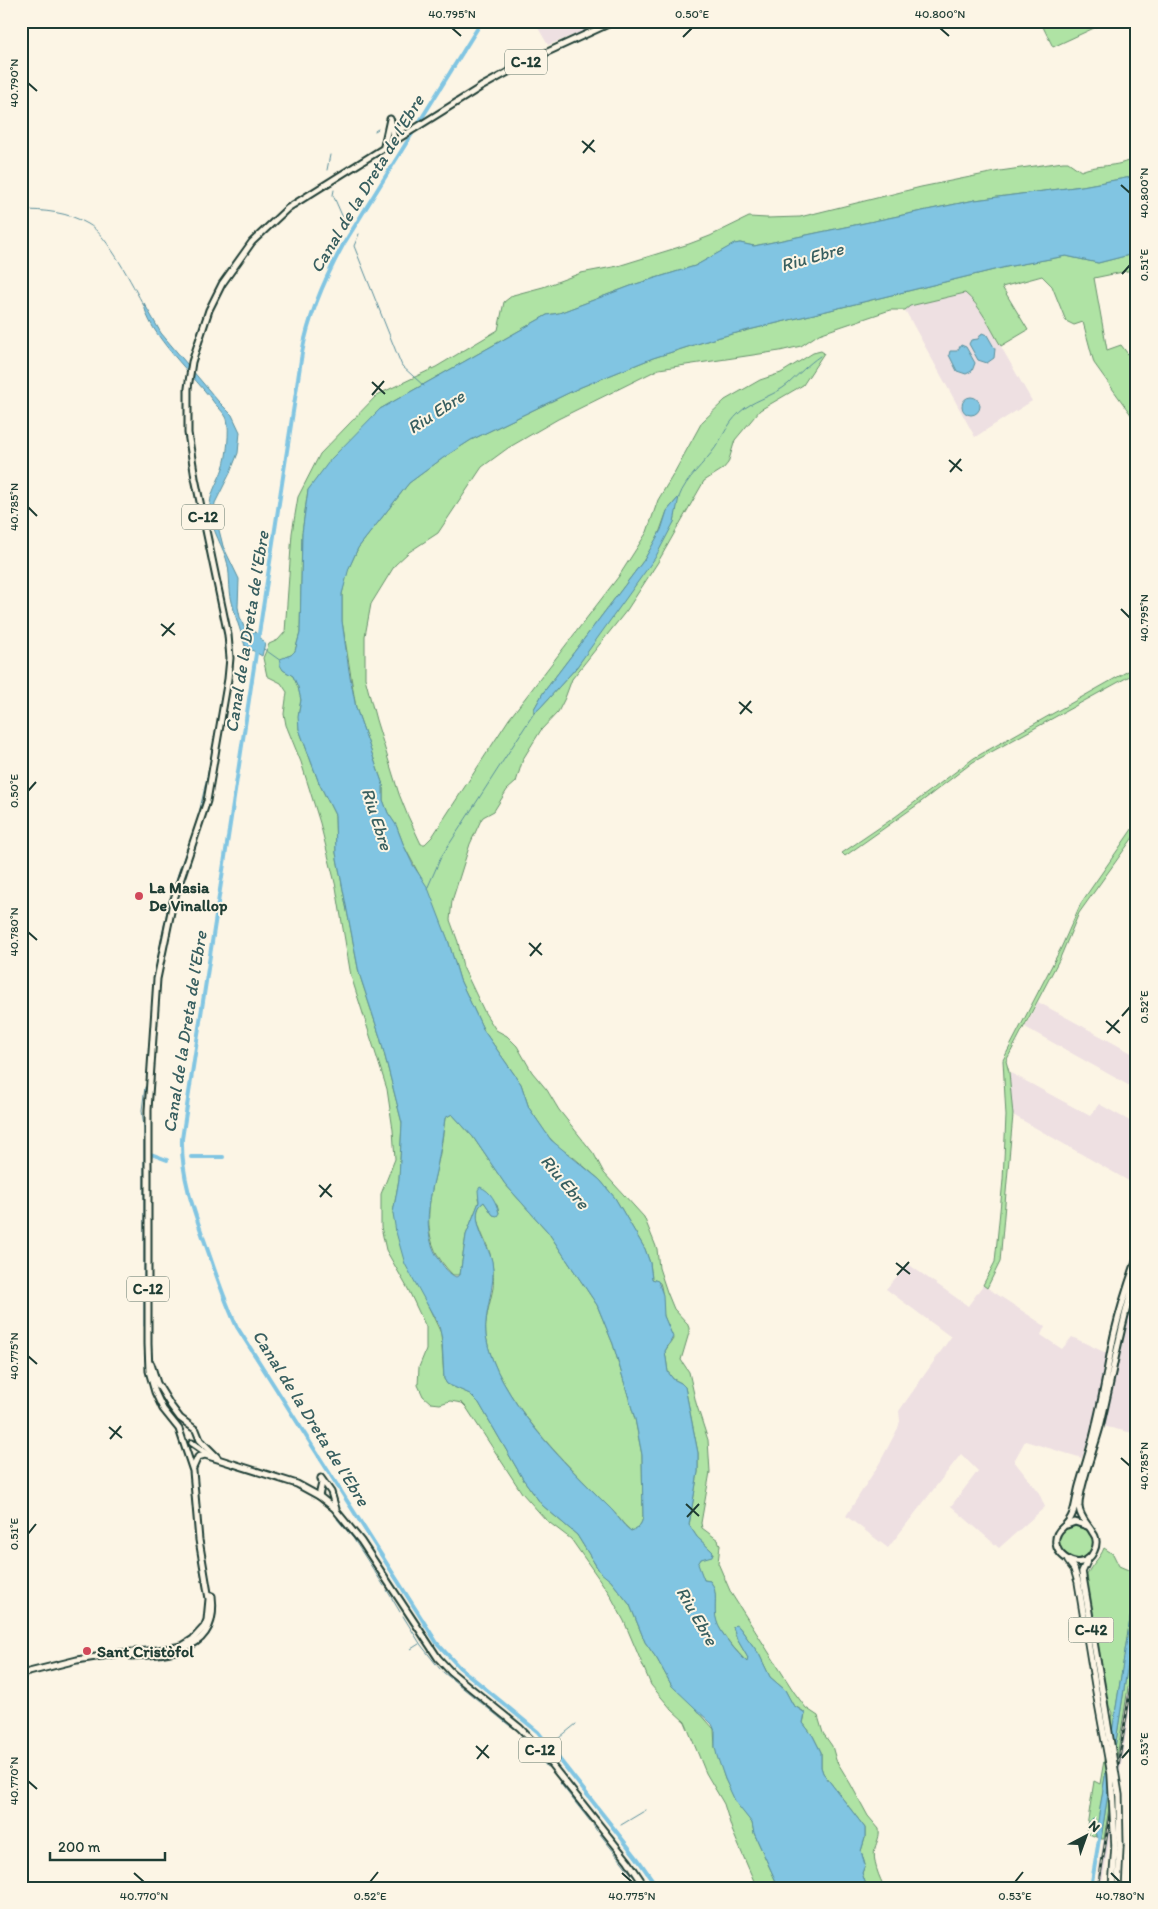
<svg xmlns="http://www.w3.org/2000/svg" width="1158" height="1909" font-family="Itim,sans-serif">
  <rect width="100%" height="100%" fill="#fcf5e5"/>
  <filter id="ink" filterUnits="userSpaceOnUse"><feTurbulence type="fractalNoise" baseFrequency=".02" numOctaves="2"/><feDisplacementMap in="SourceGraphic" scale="10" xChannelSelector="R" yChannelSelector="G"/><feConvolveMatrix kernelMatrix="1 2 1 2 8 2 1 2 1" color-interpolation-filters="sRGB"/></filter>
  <g filter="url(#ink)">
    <g fill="#eee0e2">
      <path d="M534 21H610L548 45Z"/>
      <path d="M965 293 972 299 979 308 1032 401 975 437 905 310 909 306Z"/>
      <path d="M1038 1002 1137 1056V1090L1025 1027Z"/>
      <path d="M1009 1072 1090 1116 1099 1104 1137 1125V1180L1134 1184 1013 1115Z"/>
      <path d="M908 1264 968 1306 983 1285 1045 1326 1041 1335 1062 1349 1072 1337 1104 1352 1120 1354 1132 1300 1137 1303V1434L1094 1424 1082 1458 1025 1441 1014 1461 1039 1493 1045 1507 999 1548 951 1506 978 1471 961 1454 888 1548 846 1516 879 1464 898 1428 900 1421 899 1411 951 1337 886 1289Z"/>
      <path d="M1137 1631V1663L1107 1855 1101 1888H1096Z"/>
    </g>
    <g fill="#afe3a4" stroke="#67906c" fill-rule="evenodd">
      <path d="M1040 21H1109L1053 47Z"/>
      <path d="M1137 155V176L1082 186 975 200 754 246 740 243 735 244 695 266 636 284 559 313 547 315 380 409 308 490 302 533 300 633 295 651 291 655 285 657 283 670 293 676 298 687 301 699 299 711V729L319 783 335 815 336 853 359 973 380 1037 402 1123 399 1179 393 1213 422 1293 441 1333 444 1379 447 1384 470 1394 479 1403 523 1479 542 1505 577 1535 598 1569 611 1581 630 1605 645 1642 657 1659 672 1686 689 1701 714 1729 715 1747 725 1779 737 1803 752 1823 754 1833 779 1888H757L732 1830 724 1804 706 1773 685 1722 672 1710 651 1685 624 1621 609 1593 571 1539 546 1520 522 1493 466 1407 462 1403 450 1401 440 1404 431 1403 423 1396 418 1385 419 1367 426 1350V1327L408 1289 386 1250 381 1227V1194L395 1159 393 1130 387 1089 351 976 336 887 320 823 301 762 286 725 284 714 287 692 281 683 267 676 263 658 269 644 278 640 285 632 292 533 298 497 320 454 377 395 436 367 498 330 504 302 513 295 543 287 581 273 618 266 689 244 710 236 749 217 767 218 800 217 921 187 1000 171 1063 162H1068L1081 171C1099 163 1122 169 1137 155Z"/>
      <path d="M1137 253V269L1094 278 1107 350 1121 345 1137 366V423L1094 363 1083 322 1074 325 1066 321 1052 286 1042 276 1002 287 1028 330 1001 346C990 328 981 306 965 293L910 306 905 310H890L819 334 801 346 780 351 659 369 558 419 508 448 482 467 438 533 409 552 395 565 371 604 365 636V678L376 720 399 794 407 814 421 844H425L432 837 509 719 619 576 647 532 658 500 673 475 702 422 725 400 760 380 781 373 813 353 821 351 824 353 803 385 760 410 735 440 728 463 723 469 704 481 658 562 627 610 572 679 565 698 558 712 541 730 523 759 516 782 507 790 494 811 483 817 481 820 470 844 452 901 450 920 458 942 463 967 485 1013 496 1030 507 1036 517 1046 532 1072 547 1090 559 1110 594 1154 604 1173 644 1217 657 1249 659 1268 667 1292 674 1309 687 1323 689 1328V1333L681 1360 689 1372 696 1403 708 1440 710 1472 701 1523 702 1528 718 1540 720 1545 718 1563 731 1593 794 1692 806 1708 818 1716 823 1733 832 1746 836 1760 850 1783 868 1816 879 1829C880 1837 877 1841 875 1848 872 1860 879 1878 885 1888H867L862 1873 865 1865 861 1851 865 1838V1828L823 1773 821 1767V1752L813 1736 803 1723 805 1715 803 1711 793 1705 785 1690 770 1677 759 1654 739 1627H733L737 1639 748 1658 747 1662C738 1653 719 1632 716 1620 713 1607 719 1592 710 1581L704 1580 697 1564 701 1559 713 1554V1552L697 1537 689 1525 698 1472V1453L685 1387 681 1383 673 1379 668 1372 665 1351 673 1339C671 1331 667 1324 664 1316 661 1305 664 1294 660 1283L652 1279 650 1263 645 1249 615 1198 600 1180 573 1157 558 1147 548 1136 529 1108 521 1084 484 1031 460 980 448 940 421 878 404 846 396 825 388 813 383 800V785L356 708 342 621V594L347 572 358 548 409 483 443 458 471 440 581 387 653 358 716 338 1006 267 1066 256 1098 263ZM678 498 674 522 576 668 540 708 534 713V709L543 693 644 560 658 536 667 511Z"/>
      <path d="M1137 666V672L973 762 917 805 845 856 842 853 895 817 974 758Z"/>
      <path d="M1137 822V831L1134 836 1079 913 1060 958 1006 1061 1009 1072 1013 1115 1007 1181 1000 1262 987 1288 983 1285 995 1262 1003 1180 1006 1116 1003 1060 1061 948 1081 903Z"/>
      <path d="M452 1114 473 1137 505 1184 548 1232 597 1305 613 1344 635 1419 642 1455 643 1517C642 1524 638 1529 631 1531 622 1524 617 1514 608 1506 567 1465 495 1396 486 1336 484 1320 490 1304 493 1288 494 1279 493 1266 491 1258 489 1243 466 1214 484 1202L493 1215 499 1213 497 1205 478 1198 479 1202 466 1235 460 1275H453C420 1243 427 1208 437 1167 441 1151 443 1134 445 1118Z"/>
      <circle cx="1076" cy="1542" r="17"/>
      <path d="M1104 1548 1113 1554 1119 1566 1133 1572 1137 1549V1575L1097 1828 1092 1826 1095 1819 1088 1823 1089 1828 1096 1834V1837L1087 1833V1826L1094 1781 1100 1784 1112 1713 1109 1706 1087 1575C1092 1563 1100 1559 1104 1548Z"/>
      <path d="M1137 1605V1631L1104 1839H1101Z"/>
    </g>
    <g fill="#81c5e2" stroke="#5a8f9c" fill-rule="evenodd">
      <path d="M1137 176V253L1098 263 1066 256 1006 267 716 338 653 358 581 387 471 440 443 458 409 483 358 548 349 568 342 594V621L349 671 356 708 383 785V800L388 813 396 825 404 846 413 865 428 888 448 940 460 980 484 1031 521 1084 529 1108 551 1140 600 1180 615 1198 645 1249 650 1263 652 1279 658 1281 663 1295 664 1316 673 1337 665 1351 668 1372 673 1379 681 1383 685 1387 698 1453V1472L689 1525 697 1537 713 1552 712 1556 701 1559 698 1564 704 1580 710 1581C720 1592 712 1608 717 1622 720 1633 738 1654 747 1662L748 1658 737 1639 733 1627 735 1625 739 1627 759 1654 770 1677 785 1690 793 1705 805 1713 803 1723 813 1736 821 1752V1767L823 1773 865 1828V1838L861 1851 865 1865 862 1873 867 1888H779L754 1833 752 1823 736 1803 725 1779 717 1756 715 1747V1731L712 1724 672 1686 657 1659 645 1642 630 1605 611 1581 600 1572 577 1535 542 1505 523 1479 479 1403 470 1394 447 1384 444 1379 442 1339 439 1326 405 1264 396 1232 393 1213 399 1179 402 1123 380 1037 359 973 336 853 335 815 319 783 299 729 298 717 301 700 298 687 293 676 283 670 280 665V659L291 655 295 651 300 633 302 533 308 490 331 459 380 409 547 315 559 313 636 284 695 266 734 244 740 243 754 246 975 200 1082 186ZM452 1114 473 1137 505 1184 548 1232 597 1305 613 1344 635 1419 642 1455 643 1517C642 1524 638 1529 631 1531 622 1525 617 1514 608 1506 565 1464 496 1397 486 1336 483 1312 497 1286 492 1261 489 1247 466 1213 484 1202L493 1215 497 1216 499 1213C496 1202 491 1191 480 1187L478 1190 479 1202 466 1235 460 1275 456 1277C449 1274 444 1267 440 1261 420 1232 430 1198 437 1167 440 1151 443 1134 445 1118Z"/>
      <path d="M144 303 161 333 218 401 232 415 240 432 238 453 230 473 215 503 214 510 223 546 239 579 238 607 240 617 244 627 249 631 255 632 265 643 262 656 245 646C241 631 235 617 232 602 228 587 231 573 226 558 220 540 208 524 210 504 211 491 219 480 223 468 227 458 230 429 227 419 225 414 219 408 215 404 197 378 146 333 144 303Z"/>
      <path d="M982 333 987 335 995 349 994 358 987 363 978 360 969 344 971 340 978 339Z"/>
      <path d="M961 345 966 347 975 363 972 371 966 374 957 371 949 355 950 351H957Z"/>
      <circle cx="971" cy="406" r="9"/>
      <path d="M679 497 674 522 655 558 576 668 540 708 534 713V709L543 693 644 560 661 530 667 511Z"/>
      <path d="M1137 1575V1605L1101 1839 1096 1837V1834L1089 1829 1088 1823 1093 1818 1095 1819 1092 1826 1097 1827Z"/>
    </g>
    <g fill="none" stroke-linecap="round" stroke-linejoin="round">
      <g stroke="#5a8f9c" stroke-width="1">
        <path d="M375 131 378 129"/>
        <path d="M327 170 330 155"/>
        <path d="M334 190 333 195 344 220"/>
        <path d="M21 210C44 210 68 212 88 224 107 234 133 286 144 306"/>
        <path d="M359 234 354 246 397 354 402 366 424 386"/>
        <path d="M679 497C686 478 704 464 715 448 726 432 728 421 745 408 758 399 775 395 788 384 799 374 807 365 820 356"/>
        <path d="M264 649 281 661"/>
        <path d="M427 889 441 857 534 713"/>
        <path d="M155 972 167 911 178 874 198 818 211 759"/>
        <path d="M144 1326V1129L142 1110 145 1087"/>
        <path d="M337 1519 353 1538 384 1586"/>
        <path d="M387 1590 400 1612"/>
        <path d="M403 1616 421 1645 440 1669"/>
        <path d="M411 1649 419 1644"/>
        <path d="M443 1672 510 1726"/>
        <path d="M525 1739 547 1767"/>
        <path d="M554 1742 576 1724"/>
        <path d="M560 1783 590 1821"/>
        <path d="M593 1825 597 1831"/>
        <path d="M621 1825 646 1810"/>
        <path d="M600 1834 633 1876"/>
        <path d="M636 1881 641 1888"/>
      </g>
      <g stroke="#81c5e2" stroke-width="4">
        <path d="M258 640 302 353C309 314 324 280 343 245L482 21"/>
        <path d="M257 647 182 1139C181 1179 195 1214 208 1251 217 1277 225 1302 237 1327L437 1643 459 1667 538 1732 637 1858 658 1888"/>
        <path d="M151 1154 167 1160"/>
        <path d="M191 1157H223"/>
        <path d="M1091 1888 1100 1833"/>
      </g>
      <defs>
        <g id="major">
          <path d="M391 121 394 140"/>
          <path d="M384 146 390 119"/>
          <path d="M1137 1259C1128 1284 1120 1310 1114 1335 1108 1363 1104 1392 1097 1420 1093 1443 1085 1464 1079 1486 1075 1500 1076 1517 1063 1527 1039 1547 1081 1580 1094 1551 1097 1545 1097 1538 1093 1533 1088 1524 1080 1518 1079 1507 1078 1489 1095 1447 1100 1427 1113 1375 1120 1323 1137 1273"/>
          <path d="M151 1364 157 1383 171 1406 180 1418 196 1430 200 1440 217 1457"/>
          <path d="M192 1443 208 1454"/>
          <path d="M193 1468 198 1457 205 1455 297 1484 319 1496 334 1508 361 1541 438 1658 451 1672 520 1728 535 1744 628 1861 646 1888"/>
          <path d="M321 1478 331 1492 336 1509"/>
          <path d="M319 1496 322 1483 321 1479"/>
          <path d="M1067 1525 1075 1522 1087 1526"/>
          <path d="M131 1656C172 1654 219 1651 212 1596"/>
          <path d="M21 1674 77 1660 121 1653 159 1650 182 1646 193 1639 204 1627 207 1620 209 1599 199 1540 193 1471 179 1429 163 1409 155 1392 149 1371 148 1344V1110L157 979 173 902 207 801 228 679 230 658 228 635 195 478 188 433V388L192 362 209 310 222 284 252 242 288 208 481 87 530 60 615 21"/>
        </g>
        <g id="highway">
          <path d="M1088 1559 1082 1572 1104 1702"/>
          <path d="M1068 1561 1074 1569 1078 1582 1098 1703"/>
          <path d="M1112 1888 1115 1846"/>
          <path d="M1118 1888 1120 1847"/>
        </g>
      </defs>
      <use href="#major" stroke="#1f3d34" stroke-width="9"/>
      <use href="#highway" stroke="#1f3d34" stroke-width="9"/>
      <use href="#major" stroke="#fcf5e5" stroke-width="5"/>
      <use href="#highway" stroke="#fcf5e5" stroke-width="5.5"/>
      <defs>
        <path id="rail" d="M1098 1888 1137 1649"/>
      </defs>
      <use href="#rail" stroke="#1f3d34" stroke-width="3"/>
      <use href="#rail" stroke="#fcf5e5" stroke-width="1" stroke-dasharray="4" stroke-linecap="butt"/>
      <defs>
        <g id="highway-bridge">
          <path d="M1104 1702 1119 1795 1120 1847"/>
          <path d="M1098 1703 1111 1774 1115 1846"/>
        </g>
      </defs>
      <use href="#highway-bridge" stroke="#1f3d34" stroke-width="9" stroke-linecap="butt"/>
      <use href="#highway-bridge" stroke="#fcf5e5" stroke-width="5.5"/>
    </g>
  </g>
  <path fill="none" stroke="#1f3d34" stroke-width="2" d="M452 28 461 36M940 28 949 36M683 37 692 28M28 83 37 91M582 141 595 152M583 153 594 140M1121 185 1130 193M1122 274 1130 265M372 382 385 394M372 395 384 381M949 460 962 471M950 472 961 459M28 507 37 516M1121 609 1130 618M161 624 175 635M162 636 174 623M739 702 752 713M740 714 751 701M28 791 36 782M28 932 37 940M529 943 542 955M530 956 541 943M1122 1016 1130 1007M1106 1021 1120 1033M1107 1033 1119 1020M319 1185 332 1197M320 1197 331 1184M896 1263 910 1274M897 1275 909 1262M28 1356 37 1364M109 1427 122 1438M110 1439 121 1426M1121 1458 1130 1466M686 1504 699 1516M687 1517 699 1504M28 1534 36 1524M476 1746 489 1758M1122 1758 1130 1749M477 1759 488 1745M28 1781 37 1789M134 1873 144 1882M622 1873 632 1882M1111 1873 1120 1882M370 1882 378 1872M1015 1882 1023 1872"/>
  <g fill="#d1495b" stroke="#fcf5e5" stroke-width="2">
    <circle cx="139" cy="896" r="5"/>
    <circle cx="87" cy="1651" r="5"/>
  </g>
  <g text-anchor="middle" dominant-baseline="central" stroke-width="4" stroke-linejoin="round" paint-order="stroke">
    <g fill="#fcf5e5" stroke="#617469" stroke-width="1">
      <rect x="505" y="49.5" width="42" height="25" rx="4"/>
      <rect x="182" y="504.5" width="42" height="25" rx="4"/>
      <rect x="127" y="1276.5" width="42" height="25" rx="4"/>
      <rect x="1068.5" y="1617.5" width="45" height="25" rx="4"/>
      <rect x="519" y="1737.5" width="42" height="25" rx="4"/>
    </g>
    <g font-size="15" font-weight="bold" fill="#1f3d34">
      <text x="526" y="62">C-12</text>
      <text x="203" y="517">C-12</text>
      <text x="148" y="1289">C-12</text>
      <text x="1091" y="1630">C-42</text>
      <text x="540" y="1750">C-12</text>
    </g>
    <g font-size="16" font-weight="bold" fill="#1f3d34" stroke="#fcf5e5" text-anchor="start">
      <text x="149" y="887">La Masia<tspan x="149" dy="18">De Vinallop</tspan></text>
      <text x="97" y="1651">Sant Cristòfol</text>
    </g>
    <g font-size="18" font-style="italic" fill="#385f60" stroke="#fcf5e5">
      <text transform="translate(367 184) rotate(-59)">Canal de la Dreta de l'Ebre</text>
      <text transform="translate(812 257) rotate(-16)">Riu Ebre</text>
      <text transform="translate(436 412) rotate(-33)">Riu Ebre</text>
      <text transform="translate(247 632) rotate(-81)">Canal de la Dreta de l'Ebre</text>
      <text transform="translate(377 819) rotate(72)">Riu Ebre</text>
      <text transform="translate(185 1032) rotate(-81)">Canal de la Dreta de l'Ebre</text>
      <text transform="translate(565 1182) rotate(50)">Riu Ebre</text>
      <text transform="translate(311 1418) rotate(58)">Canal de la Dreta de l'Ebre</text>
      <text transform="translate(697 1616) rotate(60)">Riu Ebre</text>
    </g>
  </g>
  <rect width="1158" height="1909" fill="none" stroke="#fcf5e5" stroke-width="55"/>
  <g transform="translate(1086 1836) rotate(41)" stroke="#fcf5e5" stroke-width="4" paint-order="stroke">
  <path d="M0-4L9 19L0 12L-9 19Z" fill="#1f3d34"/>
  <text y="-8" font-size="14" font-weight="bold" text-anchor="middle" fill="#1f3d34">N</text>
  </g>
  <path d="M50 1852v8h115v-8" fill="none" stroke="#1f3d34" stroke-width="2.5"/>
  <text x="58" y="1852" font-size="15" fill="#1f3d34" stroke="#fcf5e5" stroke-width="4" paint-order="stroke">200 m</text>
  <rect x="28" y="28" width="1102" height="1854" fill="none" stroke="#1f3d34" stroke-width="2"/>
  <g font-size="12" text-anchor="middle" fill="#1f3d34">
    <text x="452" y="18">40.795°N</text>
    <text x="692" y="18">0.50°E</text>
    <text x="940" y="18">40.800°N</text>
    <text transform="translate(14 83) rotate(-90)" y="4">40.790°N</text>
    <text transform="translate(1144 193) rotate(-90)" y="4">40.800°N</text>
    <text transform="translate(1144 265) rotate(-90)" y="4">0.51°E</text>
    <text transform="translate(14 507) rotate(-90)" y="4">40.785°N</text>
    <text transform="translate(1144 618) rotate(-90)" y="4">40.795°N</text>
    <text transform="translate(14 791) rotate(-90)" y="4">0.50°E</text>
    <text transform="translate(14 932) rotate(-90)" y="4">40.780°N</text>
    <text transform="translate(1144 1007) rotate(-90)" y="4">0.52°E</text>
    <text transform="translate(14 1356) rotate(-90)" y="4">40.775°N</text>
    <text transform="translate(1144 1466) rotate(-90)" y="4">40.785°N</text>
    <text transform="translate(14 1534) rotate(-90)" y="4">0.51°E</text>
    <text transform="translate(1144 1749) rotate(-90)" y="4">0.53°E</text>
    <text transform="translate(14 1781) rotate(-90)" y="4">40.770°N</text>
    <text x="144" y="1900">40.770°N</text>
    <text x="370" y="1900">0.52°E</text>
    <text x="632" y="1900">40.775°N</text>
    <text x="1015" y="1900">0.53°E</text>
    <text x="1120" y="1900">40.780°N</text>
  </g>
</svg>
